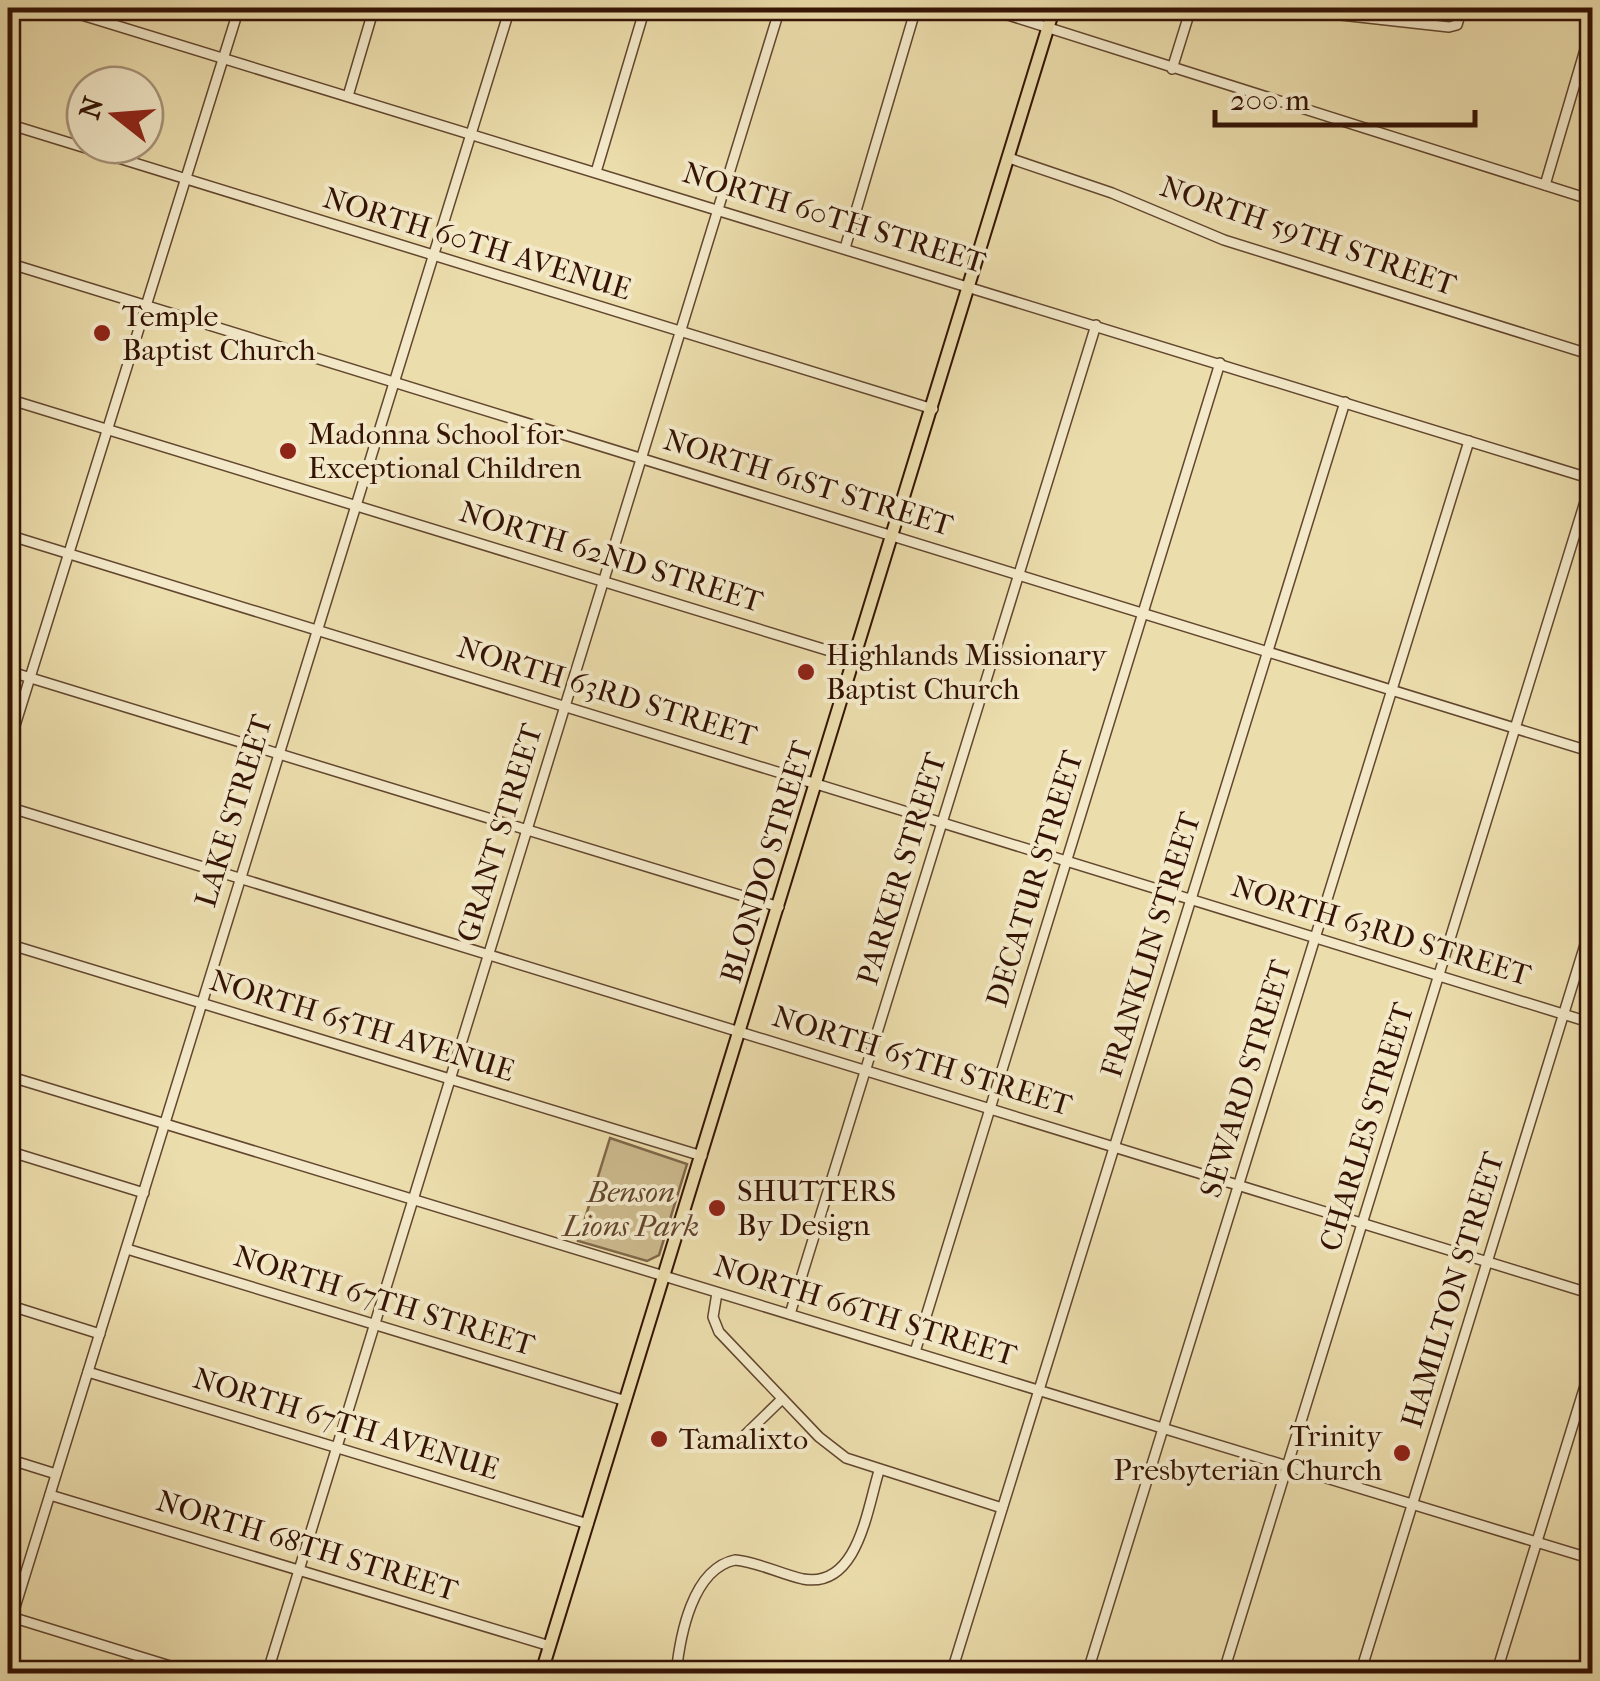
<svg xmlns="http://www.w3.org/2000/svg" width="1600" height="1681" font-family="'IM FELL French Canon',serif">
  <rect width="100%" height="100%" fill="#ecddac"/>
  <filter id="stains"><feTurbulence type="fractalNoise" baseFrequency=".002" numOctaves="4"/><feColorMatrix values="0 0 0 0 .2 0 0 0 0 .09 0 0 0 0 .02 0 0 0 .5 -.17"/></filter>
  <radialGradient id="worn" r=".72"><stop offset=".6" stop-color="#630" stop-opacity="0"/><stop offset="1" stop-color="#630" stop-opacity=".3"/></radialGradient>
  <path fill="#cdbb8f" stroke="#80674a" stroke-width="2.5" d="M610 1138 687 1164 659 1255 647 1261 578 1241Z"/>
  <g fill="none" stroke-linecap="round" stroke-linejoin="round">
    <defs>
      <g id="minor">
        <path d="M59 8 1592 479 1223 1674"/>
        <path d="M986 8 1592 200"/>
        <path d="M1330 8 1341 15 1449 27 1457 25 1462 8"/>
        <path d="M1172 69 1191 8"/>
        <path d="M348 96 374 8"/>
        <path d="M8 124 933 409"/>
        <path d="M1009 158 1112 193 1224 240 1592 355"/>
        <path d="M596 172 645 8"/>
        <path d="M1545 185 1592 26"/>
        <path d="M845 248 916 8"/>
        <path d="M8 263 1592 752"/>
        <path d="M8 399 856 659"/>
        <path d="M8 535 1592 1023"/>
        <path d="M8 671 779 907"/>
        <path d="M8 748 239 8"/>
        <path d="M8 807 1592 1294"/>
        <path d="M8 944 702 1156"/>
        <path d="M8 1076 1592 1559"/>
        <path d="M8 1151 144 1193"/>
        <path d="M127 1249 626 1401"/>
        <path d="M717 1293 713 1317 719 1332 819 1437 846 1458 1002 1508"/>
        <path d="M8 1305 100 1334"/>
        <path d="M790 1314 1096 325"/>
        <path d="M915 1352 1220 363"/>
        <path d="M88 1372 588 1524"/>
        <path d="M745 1435 782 1399"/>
        <path d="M8 1459 56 1474"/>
        <path d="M50 1495 550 1646"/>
        <path d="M8 1616 196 1674"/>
        <path d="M8 1630 510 8"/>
        <path d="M267 1674 780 8"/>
        <path d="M676 1674C680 1636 692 1569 735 1560 758 1562 780 1574 803 1579 858 1589 867 1509 879 1471"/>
        <path d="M951 1674 1345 402"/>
        <path d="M1087 1674 1469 441"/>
        <path d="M1360 1674 1592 922"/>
        <path d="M1496 1674 1592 1363"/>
      </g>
      <path id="major" d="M541 1674 1054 8"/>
    </defs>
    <use href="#minor" stroke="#62462e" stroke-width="12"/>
    <use href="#major" stroke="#341304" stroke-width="15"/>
    <use href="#minor" stroke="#f3e9c9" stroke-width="9"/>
    <use href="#major" stroke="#ecddac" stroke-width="11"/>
  </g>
  <g fill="#8f2418" stroke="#f3e9c9" stroke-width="4">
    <circle cx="102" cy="333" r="10"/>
    <circle cx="288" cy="451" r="10"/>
    <circle cx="806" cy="672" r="10"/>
    <circle cx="717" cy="1208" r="10"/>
    <circle cx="659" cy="1439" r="10"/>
    <circle cx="1402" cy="1453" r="10"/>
  </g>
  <g text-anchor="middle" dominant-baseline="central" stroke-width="8" stroke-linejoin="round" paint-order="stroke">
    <g font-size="30" fill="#341304" stroke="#f3e9c9">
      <text transform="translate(834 218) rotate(17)">NORTH 60TH STREET</text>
      <text transform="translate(1308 236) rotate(19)">NORTH 59TH STREET</text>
      <text transform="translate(477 244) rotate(17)">NORTH 60TH AVENUE</text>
      <text transform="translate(808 483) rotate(17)">NORTH 61ST STREET</text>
      <text transform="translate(611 557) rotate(17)">NORTH 62ND STREET</text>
      <text transform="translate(607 692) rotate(17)">NORTH 63RD STREET</text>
      <text transform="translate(234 811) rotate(-73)">LAKE STREET</text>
      <text transform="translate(500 833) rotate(-73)">GRANT STREET</text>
      <text transform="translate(767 862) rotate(-73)">BLONDO STREET</text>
      <text transform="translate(902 869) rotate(-73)">PARKER STREET</text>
      <text transform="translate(1035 879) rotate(-73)">DECATUR STREET</text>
      <text transform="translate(1381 931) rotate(17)">NORTH 63RD STREET</text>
      <text transform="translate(1151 945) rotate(-73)">FRANKLIN STREET</text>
      <text transform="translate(362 1026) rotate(17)">NORTH 65TH AVENUE</text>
      <text transform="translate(922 1061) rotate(17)">NORTH 65TH STREET</text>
      <text transform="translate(1246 1079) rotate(-73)">SEWARD STREET</text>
      <text transform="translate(1367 1127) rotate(-73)">CHARLES STREET</text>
      <text transform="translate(1453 1290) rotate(-73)">HAMILTON STREET</text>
      <text transform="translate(384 1301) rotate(17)">NORTH 67TH STREET</text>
      <text transform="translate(865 1311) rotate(17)">NORTH 66TH STREET</text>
      <text transform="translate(346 1424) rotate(17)">NORTH 67TH AVENUE</text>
      <text transform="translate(307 1546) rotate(17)">NORTH 68TH STREET</text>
    </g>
    <g font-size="30" fill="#341304" stroke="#f3e9c9" text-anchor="start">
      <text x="122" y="316">Temple<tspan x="122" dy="34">Baptist Church</tspan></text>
      <text x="308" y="434">Madonna School for<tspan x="308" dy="34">Exceptional Children</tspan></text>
      <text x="826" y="655">Highlands Missionary<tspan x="826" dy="34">Baptist Church</tspan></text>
      <text x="737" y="1191">SHUTTERS<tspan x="737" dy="34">By Design</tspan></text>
      <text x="1382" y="1436" text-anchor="end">Trinity<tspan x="1382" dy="34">Presbyterian Church</tspan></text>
      <text x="679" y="1439">Tamalixto</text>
    </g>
    <g font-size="30" font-style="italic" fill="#62452e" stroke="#f3e9c9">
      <text x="631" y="1192">Benson<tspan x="631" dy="34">Lions Park</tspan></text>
    </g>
  </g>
  <rect width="1600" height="1681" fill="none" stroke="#ecddac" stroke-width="40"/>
  <rect x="10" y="10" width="1580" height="1661" fill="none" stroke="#341304" stroke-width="5"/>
  <rect x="20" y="20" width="1560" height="1641" fill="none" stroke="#341304" stroke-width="2.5"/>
  <g transform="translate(115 115) rotate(287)"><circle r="48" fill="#f3e9c9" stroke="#a7937a" stroke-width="2.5"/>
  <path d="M0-8L18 38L0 25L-18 38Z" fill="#8f2418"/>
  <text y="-15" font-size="28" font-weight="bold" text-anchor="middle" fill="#341304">N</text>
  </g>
  <path d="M1215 110v15h260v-15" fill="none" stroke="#341304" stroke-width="5"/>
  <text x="1230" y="110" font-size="30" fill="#341304" stroke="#f3e9c9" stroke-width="8" paint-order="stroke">200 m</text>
  <rect width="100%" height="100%" filter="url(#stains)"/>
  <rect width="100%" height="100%" fill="url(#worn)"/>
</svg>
